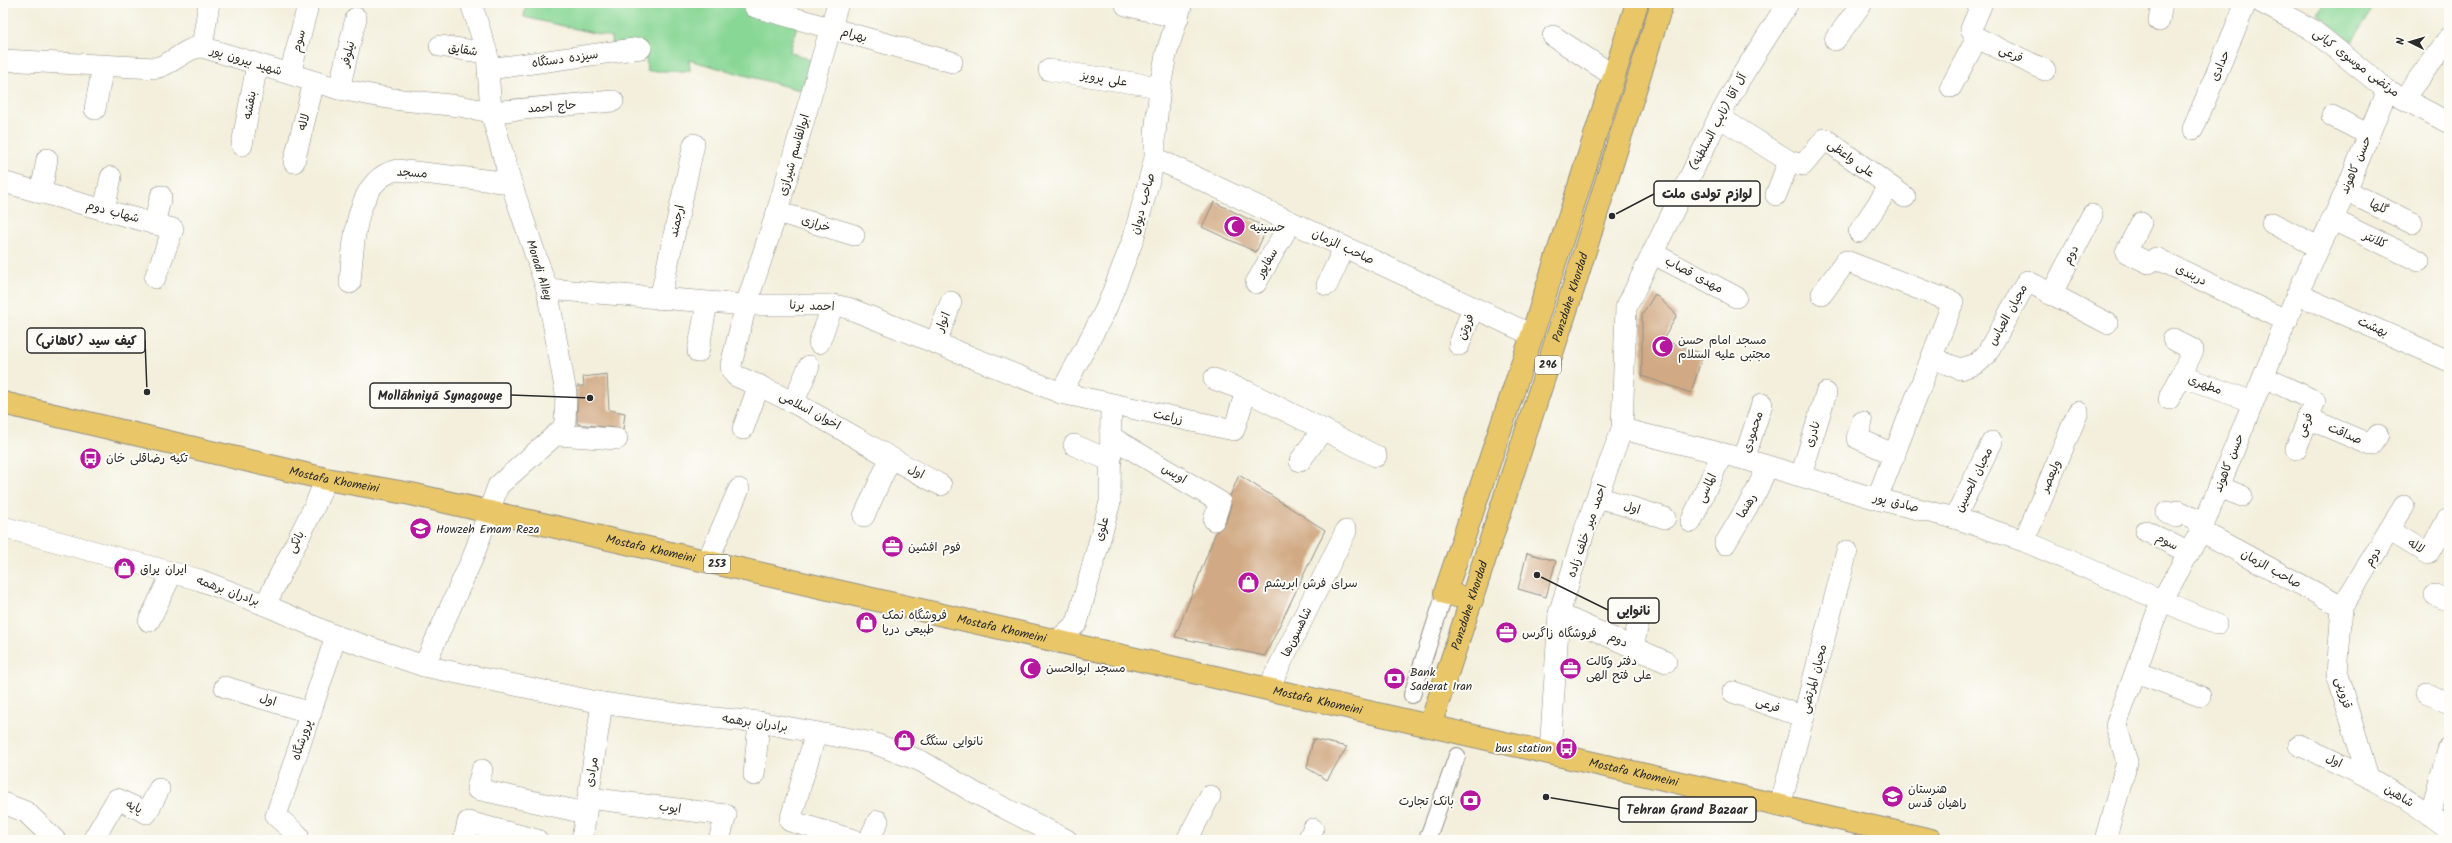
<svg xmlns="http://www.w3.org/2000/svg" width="2452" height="843" font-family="Kalam,'Playpen Sans Arabic',sans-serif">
  <rect width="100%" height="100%" fill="#fdfcf7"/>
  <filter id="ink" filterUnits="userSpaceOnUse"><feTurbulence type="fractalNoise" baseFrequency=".025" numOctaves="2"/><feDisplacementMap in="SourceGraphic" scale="8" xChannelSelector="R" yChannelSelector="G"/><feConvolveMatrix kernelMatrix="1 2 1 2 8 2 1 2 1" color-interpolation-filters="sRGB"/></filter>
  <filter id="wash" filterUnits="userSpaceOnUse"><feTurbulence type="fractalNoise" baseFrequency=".012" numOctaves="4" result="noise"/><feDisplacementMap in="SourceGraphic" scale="16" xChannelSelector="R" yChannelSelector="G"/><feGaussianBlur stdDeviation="0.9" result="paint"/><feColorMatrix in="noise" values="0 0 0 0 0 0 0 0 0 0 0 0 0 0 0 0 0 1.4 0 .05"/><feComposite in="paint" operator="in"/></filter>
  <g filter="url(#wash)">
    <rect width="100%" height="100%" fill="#f3efdc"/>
    <g fill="#89d795" stroke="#5a8160">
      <path d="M526 3H752L797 25 790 52 813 61 803 91 689 60 690 71H647L645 44 612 49 611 37 524 17Z"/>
      <path d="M2325 3H2376L2352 42 2317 13Z"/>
    </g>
    <g id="blocks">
      <g fill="#d1aa85">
        <path d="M1214 202 1267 228 1256 252 1202 227Z"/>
        <path d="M1655 294 1677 315 1663 340 1703 354 1691 393 1642 376V315Z"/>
        <path d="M607 374 609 410 625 413 623 429 577 424V386H584L583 377Z"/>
        <path d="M1239 475 1325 530 1265 656 1175 637 1216 532 1225 524 1231 505 1230 496Z"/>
        <path d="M1527 553 1556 561 1546 597 1518 589Z"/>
        <path d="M1313 739 1347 747 1327 780 1307 768Z"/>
      </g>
    </g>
  </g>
  <g filter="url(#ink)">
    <use href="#blocks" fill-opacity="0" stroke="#8f8d84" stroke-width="1"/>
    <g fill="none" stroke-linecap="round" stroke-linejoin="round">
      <defs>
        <g id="pedestrian">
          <path d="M1412 695 1445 593"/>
          <path d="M1427 840 1457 756"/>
        </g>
        <g id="minor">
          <path d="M838 3 777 212 746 305 731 365 732 371 736 376C808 405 872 450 941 485"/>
          <path d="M2262 3 2311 29 2387 90 2449 123"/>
          <path d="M1126 5 1178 18"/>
          <path d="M755 7 952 62"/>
          <path d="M2159 21 2162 3"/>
          <path d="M1553 36 1614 76"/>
          <path d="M1977 38 2045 70"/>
          <path d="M1835 40 1862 3"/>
          <path d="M440 46 487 53"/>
          <path d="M202 47 209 3"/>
          <path d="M3 60 155 68C173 65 185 47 202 47L339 89 393 99 459 106 491 112 613 101"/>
          <path d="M489 69 641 48"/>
          <path d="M1049 70 1160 87"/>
          <path d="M290 74 307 9"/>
          <path d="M1951 87 1977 38 1971 29 1982 3"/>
          <path d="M339 89 356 18"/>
          <path d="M2404 98 2449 38"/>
          <path d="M95 109 103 66"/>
          <path d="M2332 116 2369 135"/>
          <path d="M1719 117 1789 161 1803 165 1825 139 1905 197"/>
          <path d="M2193 129 2246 3"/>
          <path d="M242 145 257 65"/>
          <path d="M1155 158 1532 335"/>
          <path d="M294 162 314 82"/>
          <path d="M3 182 173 229 155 278"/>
          <path d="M2346 191 2412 223"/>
          <path d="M41 193 47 159"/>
          <path d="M1776 195 1789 161"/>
          <path d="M104 210 111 177"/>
          <path d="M777 212 854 235"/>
          <path d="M2331 219 2419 261"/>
          <path d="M2141 223 2126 252 2149 263 2156 258 2287 321"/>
          <path d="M2272 223 2318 247"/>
          <path d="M154 224 161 196"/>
          <path d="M1859 232 1889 187"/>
          <path d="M1652 253 1736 297"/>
          <path d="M350 283C353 248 354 179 397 170L511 183"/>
          <path d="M1256 283 1290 223"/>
          <path d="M1327 285 1344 248"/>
          <path d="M547 289 746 305H833L848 308 1061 393 1234 430 1246 391"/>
          <path d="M1822 294 1846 261 1953 302 1877 499"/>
          <path d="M2297 294 2449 361"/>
          <path d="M2051 295 2092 215"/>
          <path d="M660 299 694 144"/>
          <path d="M2173 339 2193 350 2181 376"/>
          <path d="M936 342 951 302"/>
          <path d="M819 343 833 305"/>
          <path d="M1459 345 1473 308"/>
          <path d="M698 352 707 303"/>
          <path d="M1932 358 1960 369 1976 364 1986 355 2027 281 2107 323"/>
          <path d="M2264 377 2315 401 2296 449"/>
          <path d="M1214 379 1246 391 1376 456"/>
          <path d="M1061 393 1106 309 1133 240 1155 158V134L1160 87 1166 55 1182 3"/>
          <path d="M2169 399 2181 376 2253 402"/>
          <path d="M794 401 809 366"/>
          <path d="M2307 418 2371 445 2378 435"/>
          <path d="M1862 422 1857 438 1895 455"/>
          <path d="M743 429 759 385"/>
          <path d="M1622 429 1744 459 1877 499 1955 518 2024 541 2216 624"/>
          <path d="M557 435 617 439"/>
          <path d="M1111 437 1220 502 1214 520"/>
          <path d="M1074 445 1111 461"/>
          <path d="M1744 459 1762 404"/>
          <path d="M1300 461 1323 429"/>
          <path d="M1801 476 1826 393"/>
          <path d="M2219 487 2242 496"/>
          <path d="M1598 497 1665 518"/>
          <path d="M2167 512 2176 517 2179 511 2204 524"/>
          <path d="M864 516 890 459"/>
          <path d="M1955 518 1992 442"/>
          <path d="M1691 522 1722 454"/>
          <path d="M3 527 200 580 265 605 336 636 424 666 602 703 692 716 759 722 873 743 921 761 975 793 1067 840"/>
          <path d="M2389 530 2428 554 2447 520 2449 521"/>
          <path d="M2146 531 2189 553"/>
          <path d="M2201 531 2342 607"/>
          <path d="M2024 541 2078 412"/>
          <path d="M1725 544 1756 492 1767 467"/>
          <path d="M707 562 739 489"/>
          <path d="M2435 595 2449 601"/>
          <path d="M265 605 315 505 326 479"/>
          <path d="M1559 614 1666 662"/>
          <path d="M149 621 172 573"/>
          <path d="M1056 642 1077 623 1110 502 1111 405"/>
          <path d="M1633 647 1641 610"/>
          <path d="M424 666 473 557 498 486 562 429 565 423 566 393 547 289 511 183 491 112 487 53 471 3"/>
          <path d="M2136 672 2200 696"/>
          <path d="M225 687 311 713"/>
          <path d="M1268 689 1346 531"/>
          <path d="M1733 692 1804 717"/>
          <path d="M2426 693 2449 703"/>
          <path d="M816 733 790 821 854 840"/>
          <path d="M2299 745C2351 769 2404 793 2449 829"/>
          <path d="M1550 753 1559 614 1584 532 1622 429 1626 308 1719 117 1741 77 1788 3"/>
          <path d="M482 770 477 789 585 813"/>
          <path d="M754 775 759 722"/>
          <path d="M2368 777 2337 674 2342 607 2404 506"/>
          <path d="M588 798 726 815 719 840"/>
          <path d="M3 803 26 812 55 840"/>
          <path d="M1780 806 1847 551"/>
          <path d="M2430 815 2449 747"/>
          <path d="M298 835 276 816 336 636"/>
          <path d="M93 840 117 799 147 813 159 789"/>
          <path d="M464 840 468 822 537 840"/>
          <path d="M582 840 602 703"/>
          <path d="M869 840 878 821"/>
          <path d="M1187 840 1210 796"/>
          <path d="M1308 840 1313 829"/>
          <path d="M2105 840 2127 762 2116 725 2161 602 2201 531 2297 294 2346 191 2387 90"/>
        </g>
        <g id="primary">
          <path id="s1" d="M3 403 326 479 411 494 1931 840"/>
          <path d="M1472 600 1445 593 1532 335 1637 3"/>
          <path id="s2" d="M1430 726 1573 289 1662 3"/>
        </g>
      </defs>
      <use href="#pedestrian" stroke="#8f8d84" stroke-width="18"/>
      <use href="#minor" stroke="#8f8d84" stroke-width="22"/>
      <use href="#primary" stroke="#8f8d84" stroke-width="24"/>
      <use href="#pedestrian" stroke="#fff" stroke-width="16"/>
      <use href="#minor" stroke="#fff" stroke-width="21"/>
      <use href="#primary" stroke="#e9c769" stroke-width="22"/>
    </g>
  </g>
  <defs>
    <symbol id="mosque-disc" viewBox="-11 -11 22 22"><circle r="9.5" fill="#b5179e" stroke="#fdfcf7"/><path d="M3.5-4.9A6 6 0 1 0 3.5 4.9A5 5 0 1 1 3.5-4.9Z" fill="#fff"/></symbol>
    <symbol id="bus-disc" viewBox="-11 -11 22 22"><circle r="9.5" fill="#b5179e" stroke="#fdfcf7"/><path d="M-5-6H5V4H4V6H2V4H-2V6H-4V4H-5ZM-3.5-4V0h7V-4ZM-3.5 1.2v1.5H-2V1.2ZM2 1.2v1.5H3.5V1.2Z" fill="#fff"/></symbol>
    <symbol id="university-disc" viewBox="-11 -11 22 22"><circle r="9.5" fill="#b5179e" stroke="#fdfcf7"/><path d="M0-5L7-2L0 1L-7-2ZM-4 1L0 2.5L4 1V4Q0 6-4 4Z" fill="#fff"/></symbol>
    <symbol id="office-disc" viewBox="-11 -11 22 22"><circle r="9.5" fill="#b5179e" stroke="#fdfcf7"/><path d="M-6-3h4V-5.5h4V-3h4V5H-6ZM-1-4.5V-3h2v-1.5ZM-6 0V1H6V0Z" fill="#fff"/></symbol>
    <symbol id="shop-disc" viewBox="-11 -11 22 22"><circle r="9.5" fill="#b5179e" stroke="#fdfcf7"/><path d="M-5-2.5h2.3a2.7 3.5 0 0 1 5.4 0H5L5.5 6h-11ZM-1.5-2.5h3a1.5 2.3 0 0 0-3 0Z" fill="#fff"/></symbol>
    <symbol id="bank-disc" viewBox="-11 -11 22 22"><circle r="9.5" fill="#b5179e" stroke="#fdfcf7"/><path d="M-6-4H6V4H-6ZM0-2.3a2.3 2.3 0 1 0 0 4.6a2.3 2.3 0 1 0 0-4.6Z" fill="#fff"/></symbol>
    <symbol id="school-disc" viewBox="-11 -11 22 22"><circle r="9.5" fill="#b5179e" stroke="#fdfcf7"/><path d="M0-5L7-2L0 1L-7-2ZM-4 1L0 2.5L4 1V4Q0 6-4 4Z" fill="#fff"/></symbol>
  </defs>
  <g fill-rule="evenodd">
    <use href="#mosque-disc" x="1222" y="214" width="25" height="25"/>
    <use href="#mosque-disc" x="1650" y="334" width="25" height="25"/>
    <use href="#bus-disc" x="78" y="446" width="25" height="25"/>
    <use href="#university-disc" x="408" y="516" width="25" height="25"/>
    <use href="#office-disc" x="880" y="534" width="25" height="25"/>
    <use href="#shop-disc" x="112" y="556" width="25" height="25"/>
    <use href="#shop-disc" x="1236" y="570" width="25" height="25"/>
    <use href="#shop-disc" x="854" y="610" width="25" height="25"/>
    <use href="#office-disc" x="1494" y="620" width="25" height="25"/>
    <use href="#mosque-disc" x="1018" y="656" width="25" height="25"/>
    <use href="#office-disc" x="1558" y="656" width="25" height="25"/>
    <use href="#bank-disc" x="1382" y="666" width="25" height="25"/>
    <use href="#shop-disc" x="892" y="728" width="25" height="25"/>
    <use href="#bus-disc" x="1554" y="736" width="25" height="25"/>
    <use href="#school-disc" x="1880" y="784" width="25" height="25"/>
    <use href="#bank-disc" x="1458" y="788" width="25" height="25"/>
  </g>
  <g text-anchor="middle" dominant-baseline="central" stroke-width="4" stroke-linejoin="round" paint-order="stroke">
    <g fill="#fdfcf7" stroke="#6a6a68" stroke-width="1">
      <rect x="1535" y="356" width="26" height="18" rx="3"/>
      <rect x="704" y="555" width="26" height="18" rx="3"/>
    </g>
    <g font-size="11" font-weight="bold" fill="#2b2b2b">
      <text x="1548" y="365">296</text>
      <text x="717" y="564">253</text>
    </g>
    <g font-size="12" fill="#2b2b2b" stroke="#fdfcf7">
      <text transform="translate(854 35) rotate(15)">بهرام</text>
      <text transform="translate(299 41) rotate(-76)">سوم</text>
      <text transform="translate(463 50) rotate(9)">شقایق</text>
      <text transform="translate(348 54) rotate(-76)">نیلوفر</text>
      <text transform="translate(2011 54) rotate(25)">فرعی</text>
      <text transform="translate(565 59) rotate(-8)">سیزده دستگاه</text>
      <text transform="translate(246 61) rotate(17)">شهید بیرون پور</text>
      <text transform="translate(2356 63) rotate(37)">مرتضی موسوی کیانی</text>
      <text transform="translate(2220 66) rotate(-67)">حدادی</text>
      <text transform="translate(1104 79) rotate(9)">علی پرویز</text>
      <text transform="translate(250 105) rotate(-80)">بنفشه</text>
      <text transform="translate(552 107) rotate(-5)">حاج احمد</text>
      <text transform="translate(304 122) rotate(-76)">لاله</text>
      <text transform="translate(1718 122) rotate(-62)">آل آقا (نایب السلطنه)</text>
      <text transform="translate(794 155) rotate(-74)">ابوالقاسم شیرازی</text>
      <text transform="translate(1851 159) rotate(36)">علی واعظی</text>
      <text transform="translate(2356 165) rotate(-67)">حسن کاهوند</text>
      <text transform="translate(412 173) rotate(4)">مسجد</text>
      <text transform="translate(1143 204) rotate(-75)">صاحب دیوان</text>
      <text transform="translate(2379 207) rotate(26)">گلها</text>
      <text transform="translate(113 212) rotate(15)">شهاب دوم</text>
      <text transform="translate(677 221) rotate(-78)">ارجمند</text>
      <text transform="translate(816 224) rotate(17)">خرازی</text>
      <text transform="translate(2375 240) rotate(25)">کلانتر</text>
      <text transform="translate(1343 247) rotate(25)">صاحب الزمان</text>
      <text transform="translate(2071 255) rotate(-63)">دوم</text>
      <text transform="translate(1267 263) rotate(-60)">سفاپور</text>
      <text transform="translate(539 270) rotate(73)">Moradi Alley</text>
      <text transform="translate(1694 275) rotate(28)">مهدی قصاب</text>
      <text transform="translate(2191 275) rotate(26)">دربندی</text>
      <text stroke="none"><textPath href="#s2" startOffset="451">Panzdahe Khordad</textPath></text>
      <text transform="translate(812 306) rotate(2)">احمد برنا</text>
      <text transform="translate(2008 315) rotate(-61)">محبان العباس</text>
      <text transform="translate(943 322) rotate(-68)">انوار</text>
      <text transform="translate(1466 327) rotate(-70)">فروتن</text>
      <text transform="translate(2373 327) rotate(24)">بهشت</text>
      <text transform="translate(2205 385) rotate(20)">مطهری</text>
      <text transform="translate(810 411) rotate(28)">اخوان اسلامی</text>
      <text transform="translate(1168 417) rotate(12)">زراعت</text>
      <text transform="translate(2305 425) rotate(-69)">فرعی</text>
      <text transform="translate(1753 432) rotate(-72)">محمودی</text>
      <text transform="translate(1813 434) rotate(-73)">نادری</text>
      <text transform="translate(2345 434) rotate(23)">صداقت</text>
      <text transform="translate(2229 463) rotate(-68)">حسن کاهوند</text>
      <text transform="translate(916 472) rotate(26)">اول</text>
      <text transform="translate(1174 474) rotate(31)">اویس</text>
      <text transform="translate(2051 476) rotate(-67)">ولیعصر</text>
      <text stroke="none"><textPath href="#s1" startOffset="340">Mostafa Khomeini</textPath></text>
      <text transform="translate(1974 480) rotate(-64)">محبان الحسین</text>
      <text transform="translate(1707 488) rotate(-66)">الماسی</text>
      <text transform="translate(1896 503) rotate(14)">صادق پور</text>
      <text transform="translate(1747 506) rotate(-59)">رهنما</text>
      <text transform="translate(1632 508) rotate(17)">اول</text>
      <text transform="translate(1102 529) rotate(-75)">علوی</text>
      <text transform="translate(1587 531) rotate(-71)">احمد میر خلف زاده</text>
      <text transform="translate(296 542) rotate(-63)">بانکی</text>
      <text transform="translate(2167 542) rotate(27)">سوم</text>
      <text transform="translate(2416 546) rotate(31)">لاله</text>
      <text stroke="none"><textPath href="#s1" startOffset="664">Mostafa Khomeini</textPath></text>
      <text transform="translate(2373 557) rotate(-58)">دوم</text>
      <text transform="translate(2271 569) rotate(29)">صاحب الزمان</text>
      <text transform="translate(228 591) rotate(20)">برادران برهمه</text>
      <text stroke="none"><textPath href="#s2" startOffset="127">Panzdahe Khordad</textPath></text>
      <text stroke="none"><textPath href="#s1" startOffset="1024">Mostafa Khomeini</textPath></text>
      <text transform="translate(1297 632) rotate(-64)">شاهسون‌ها</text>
      <text transform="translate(1618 640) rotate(24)">دوم</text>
      <text transform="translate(1814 679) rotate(-75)">محبان المرتضی</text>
      <text transform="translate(2343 693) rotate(74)">قزوینی</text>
      <text transform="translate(268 700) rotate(17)">اول</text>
      <text stroke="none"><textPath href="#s1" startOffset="1348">Mostafa Khomeini</textPath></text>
      <text transform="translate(1768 705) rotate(20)">فرعی</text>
      <text transform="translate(755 723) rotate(8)">برادران برهمه</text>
      <text transform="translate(302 740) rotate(-72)">پرورشگاه</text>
      <text transform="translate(2334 761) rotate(25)">اول</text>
      <text transform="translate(592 772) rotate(-81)">مرادی</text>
      <text stroke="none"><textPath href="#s1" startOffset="1672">Mostafa Khomeini</textPath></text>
      <text transform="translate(2399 796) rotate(31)">شاهین</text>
      <text transform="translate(134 807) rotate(24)">پایه</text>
      <text transform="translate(670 808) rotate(7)">ایوب</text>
    </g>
    <g font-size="12" fill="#2b2b2b" stroke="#fdfcf7" text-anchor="start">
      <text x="1250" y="227">حسینیه</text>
      <text x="1678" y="340">مسجد امام حسن<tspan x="1678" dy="14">مجتبی علیه السلام</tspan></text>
      <text x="106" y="458">تکیه رضاقلی خان</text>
      <text x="436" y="529">Howzeh Emam Reza</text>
      <text x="908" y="547">فوم افشین</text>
      <text x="140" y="569">ایران یراق</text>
      <text x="1264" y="583">سرای فرش ابریشم</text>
      <text x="882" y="615">فروشگاه نمک<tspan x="882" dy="14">طبیعی دریا</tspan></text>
      <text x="1522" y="633">فروشگاه زاگرس</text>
      <text x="1586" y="661">دفتر وکالت<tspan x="1586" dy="14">علی فتح الهی</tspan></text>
      <text x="1046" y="668">مسجد ابوالحسن</text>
      <text x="1410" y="672">Bank<tspan x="1410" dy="14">Saderat Iran</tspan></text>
      <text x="920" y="741">نانوایی سنگگ</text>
      <text x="1552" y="748" text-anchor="end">bus station</text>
      <text x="1908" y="789">هنرستان<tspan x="1908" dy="14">راهیان قدس</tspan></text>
      <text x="1454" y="801" text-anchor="end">بانک تجارت</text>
    </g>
  </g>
  <path fill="none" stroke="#2b2b2b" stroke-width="1.5" d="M1612 216L1654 194M147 392L145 340M590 398L511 395M1537 575L1608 610M1546 797L1619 809"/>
  <g fill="#2b2b2b" stroke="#fdfcf7" stroke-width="1.5">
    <circle cx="1612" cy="216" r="4"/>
    <circle cx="147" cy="392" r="4"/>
    <circle cx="590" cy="398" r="4"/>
    <circle cx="1537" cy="575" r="4"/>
    <circle cx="1546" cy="797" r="4"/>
  </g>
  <g fill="#fdfcf7" stroke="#2b2b2b" stroke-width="1.5">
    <rect x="1654" y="181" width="106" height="25" rx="4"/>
    <rect x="27" y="328" width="118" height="25" rx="4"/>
    <rect x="370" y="383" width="141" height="25" rx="4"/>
    <rect x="1608" y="598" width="51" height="25" rx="4"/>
    <rect x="1619" y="797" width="137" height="25" rx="4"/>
  </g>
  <g font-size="13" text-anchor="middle" font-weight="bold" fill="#2b2b2b">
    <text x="1707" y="198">لوازم تولدی ملت</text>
    <text x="86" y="345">کیف سید (کاهانی)</text>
    <text x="440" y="400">Mollāhniyā Synagouge</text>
    <text x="1634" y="615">نانوایی</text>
    <text x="1687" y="814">Tehran Grand Bazaar</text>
  </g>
  <rect width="2452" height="843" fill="none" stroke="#fdfcf7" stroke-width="16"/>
  <g transform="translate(2410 42) rotate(275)" stroke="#fdfcf7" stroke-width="3" paint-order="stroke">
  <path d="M0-3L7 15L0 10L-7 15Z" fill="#2b2b2b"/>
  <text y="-6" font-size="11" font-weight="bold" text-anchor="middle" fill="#2b2b2b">N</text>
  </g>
</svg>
